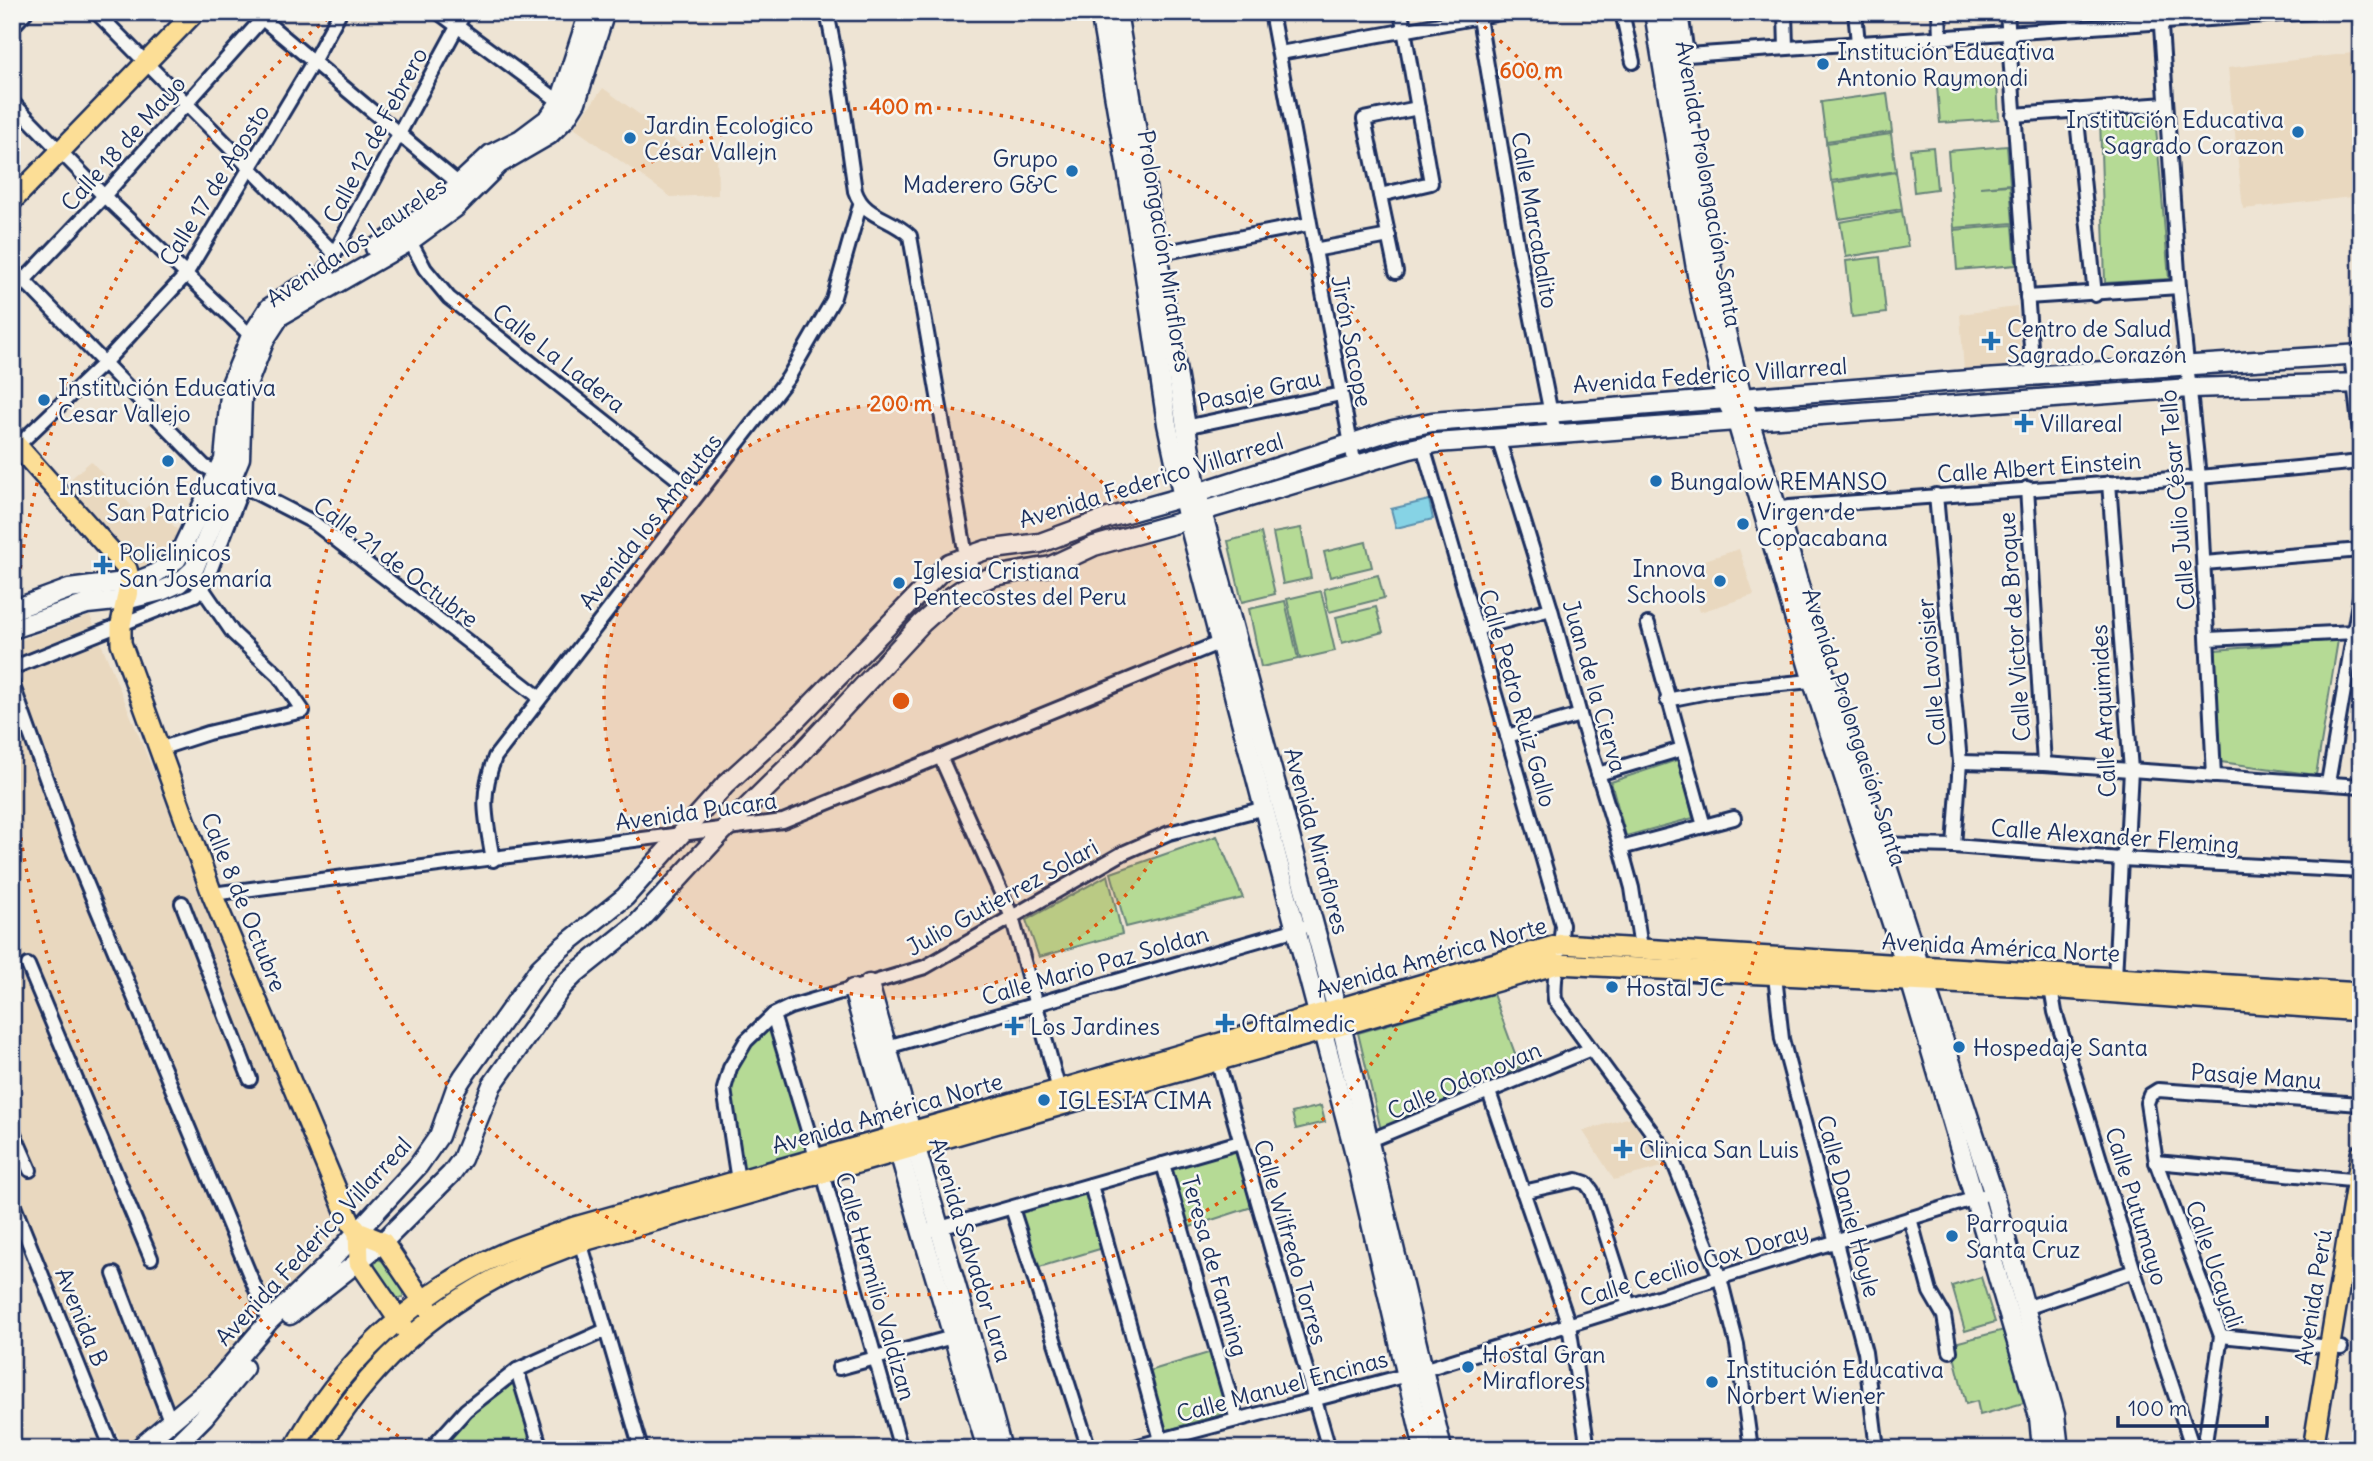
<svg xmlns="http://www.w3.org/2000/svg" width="2373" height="1461" font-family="Delius,sans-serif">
  <rect width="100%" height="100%" fill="#eee4d4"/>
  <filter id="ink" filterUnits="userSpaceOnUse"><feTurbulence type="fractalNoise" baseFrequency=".0143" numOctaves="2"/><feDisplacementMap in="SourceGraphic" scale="14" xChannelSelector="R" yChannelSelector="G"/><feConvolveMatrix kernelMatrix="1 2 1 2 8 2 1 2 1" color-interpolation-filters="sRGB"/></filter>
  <g filter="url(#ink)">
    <g fill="#e9d8bf">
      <path d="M2361 52V196L2243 209 2228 68Z"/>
      <path d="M603 88 687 149 717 147 718 195 671 197 574 128Z"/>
      <path d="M2017 307 2022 369 1964 372 1960 314Z"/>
      <path d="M91 461 139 514 152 502 182 535 143 571 65 484Z"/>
      <path d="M1739 549 1754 595 1700 612 1686 566Z"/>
      <path d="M90 616 339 1226 229 1365 123 1446 12 1194V643Z"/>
      <path d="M1630 1117 1662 1167 1614 1180 1583 1131Z"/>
    </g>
    <g fill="#b5da95" stroke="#68847a" stroke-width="2">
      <path d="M1997 82 1999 119 1940 123 1937 86Z"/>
      <path d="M1887 93 1892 132 1826 141 1821 102Z"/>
      <path d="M2155 116 2169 279 2105 283 2100 117Z"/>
      <path d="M1891 134 1896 171 1831 181 1826 143Z"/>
      <path d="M2007 146 2010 184 1980 187 2010 185 2013 223 1954 228 1948 151Z"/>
      <path d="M1933 147 1937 189 1914 192 1910 149Z"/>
      <path d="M1896 172 1902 209 1839 219 1833 183Z"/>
      <path d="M1902 211 1908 247 1846 257 1840 222Z"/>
      <path d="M2013 225 2016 265 1957 270 1954 230Z"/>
      <path d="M1880 257 1886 313 1852 317 1846 261Z"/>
      <path d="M1301 528 1311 578 1283 584 1273 533Z"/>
      <path d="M1261 533 1275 594 1242 602 1228 541Z"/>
      <path d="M1366 542 1372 567 1330 577 1324 552Z"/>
      <path d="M1378 575 1384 598 1329 612 1324 589Z"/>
      <path d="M1321 591 1335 651 1300 659 1287 599Z"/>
      <path d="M1285 601 1298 659 1261 667 1249 609Z"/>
      <path d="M1376 607 1383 632 1342 643 1336 617Z"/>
      <path d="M2338 640 2316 775 2221 762 2215 650Z"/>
      <path d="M1680 759 1693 818 1626 836 1611 782Z"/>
      <path d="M1217 836 1243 898 1126 927 1111 873Z"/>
      <path d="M1108 875 1122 934 1039 957 1026 920Z"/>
      <path d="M1493 994 1520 1067 1382 1134 1358 1033Z"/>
      <path d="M771 1019 810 1152 743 1172C737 1146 727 1118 731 1091 733 1068 756 1037 771 1019Z"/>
      <path d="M1321 1106 1325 1122 1296 1129 1292 1113Z"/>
      <path d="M1243 1146 1258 1205 1187 1228 1168 1166Z"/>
      <path d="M1088 1190 1103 1248 1036 1268 1018 1210Z"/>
      <path d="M377 1259 384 1261 405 1292 403 1297 395 1300 373 1268Z"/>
      <path d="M1981 1277 1995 1322 1965 1331 1952 1286Z"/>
      <path d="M2008 1329 2027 1402 1980 1415 1977 1401 1966 1404 1951 1344Z"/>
      <path d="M1215 1351 1229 1412 1165 1431 1146 1372Z"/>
      <path d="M517 1377 541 1449H436L449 1432Z"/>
    </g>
    <path fill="#86d3e5" stroke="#5b91af" stroke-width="2" d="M1429 500 1433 519 1396 528 1391 509Z"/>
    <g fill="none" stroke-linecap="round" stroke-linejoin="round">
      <defs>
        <g id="street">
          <path d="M96 12 335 254"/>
          <path d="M254 12 459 184"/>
          <path d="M438 12 560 102"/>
          <path d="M827 12 837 63 855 191C864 218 891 217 910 236L966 556 979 581"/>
          <path d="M1271 12 1355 466"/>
          <path d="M1478 12 1518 249 1555 434"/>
          <path d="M1622 12 1633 62"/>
          <path d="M1681 12 1687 55"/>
          <path d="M1785 12 1786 48"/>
          <path d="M1855 12 1858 43"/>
          <path d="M1939 12 1940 37"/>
          <path d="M2007 12 2033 375"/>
          <path d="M2075 12 2076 27"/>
          <path d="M2160 12 2179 287 2199 477 2214 776"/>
          <path d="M12 27 26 12"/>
          <path d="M1280 53 1507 12"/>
          <path d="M1673 56 2312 12"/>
          <path d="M12 102 104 196 251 336"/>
          <path d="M2076 110 2095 295"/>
          <path d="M2013 115 2166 104"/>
          <path d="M1380 195 1431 183 1401 12"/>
          <path d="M410 241 425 269 449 298 697 494"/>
          <path d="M1314 250 1389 236"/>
          <path d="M1151 255 1309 224"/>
          <path d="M12 268 204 466 313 522 539 697"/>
          <path d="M1396 272 1364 119 1418 108"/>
          <path d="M321 278 465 12"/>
          <path d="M12 293 104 196 262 19"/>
          <path d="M2027 297 2179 287"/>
          <path d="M2351 355 2361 442"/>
          <path d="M1185 427 1341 394"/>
          <path d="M1498 438 1551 609 1580 715 1621 848 1632 888 1641 948"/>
          <path d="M1423 446 1562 925C1561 951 1552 975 1555 1000L1673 1161 1720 1278 1737 1345 1751 1449"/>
          <path d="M14 449 105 362 185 276 313 62 340 12"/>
          <path d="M2109 483 2131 770 2127 845 2121 859 2115 978"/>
          <path d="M2027 488 2044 764"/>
          <path d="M1936 495 1960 762 1954 846"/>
          <path d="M1772 510 1789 507 2199 477 2361 462"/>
          <path d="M2204 563 2361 550"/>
          <path d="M1648 624 1704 826"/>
          <path d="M1476 629 1551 609"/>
          <path d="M2208 639 2355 632"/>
          <path d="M12 668 195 595 207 579 243 486"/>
          <path d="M12 683 66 834 269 1321"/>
          <path d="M1667 700 1713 691 1820 680"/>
          <path d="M1507 736 1580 715"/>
          <path d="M159 749 208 733 303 711 279 676 233 633 202 588"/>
          <path d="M940 756 1012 917 1059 1090"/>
          <path d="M1960 762 2044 764 2361 786"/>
          <path d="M1598 774 1682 749"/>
          <path d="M2328 783 2361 591"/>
          <path d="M1874 844 1954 846 2121 859 2361 871"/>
          <path d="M1621 848 1734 818"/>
          <path d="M493 860C486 817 479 799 495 757L788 378 833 300 860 205"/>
          <path d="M212 894 783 821 1226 640"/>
          <path d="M182 903 250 1079"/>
          <path d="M28 965 151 1258"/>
          <path d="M1775 976 1782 1039 1865 1352 1877 1449"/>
          <path d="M2050 982 2055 1012 2134 1271 2193 1449"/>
          <path d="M773 1015 816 1157 826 1184 901 1449"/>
          <path d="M887 1047 1304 927"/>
          <path d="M1216 1056 1329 1449"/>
          <path d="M1489 1092 1569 1325 1588 1449"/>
          <path d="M12 1129 30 1170"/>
          <path d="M1361 1144 1591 1049"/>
          <path d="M2156 1162 2361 1181"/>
          <path d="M1163 1164 1237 1420"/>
          <path d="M738 1181 724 1089 730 1068 746 1041 773 1015 790 1007 925 967 1123 853 1169 833 1265 808"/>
          <path d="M1091 1185 1161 1440"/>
          <path d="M1523 1192 1577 1180 1586 1183 1592 1191 1629 1306"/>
          <path d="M12 1201 112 1449"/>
          <path d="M1012 1208 1089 1449"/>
          <path d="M1910 1218 1930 1292 1944 1316 1950 1351"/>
          <path d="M933 1230 1240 1142"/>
          <path d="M579 1238 641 1449"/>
          <path d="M2356 1253 2361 1254"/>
          <path d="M114 1274 171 1423"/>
          <path d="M2026 1308 2134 1271"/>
          <path d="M2221 1336 2341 1348"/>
          <path d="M839 1368 960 1335"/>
          <path d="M517 1370 541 1449"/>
          <path d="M431 1449 466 1410 517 1370 606 1330"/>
          <path d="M1127 1449 1407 1375 1982 1196"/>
          <path d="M2204 1449 2221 1336 2156 1162 2147 1103 2150 1095 2158 1090 2361 1104"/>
        </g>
        <g id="secondary">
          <path d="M1100 12 1142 256 1167 424 1188 520 1353 1146 1424 1449"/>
          <path d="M1117 12 1197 493 1341 1025 1442 1449"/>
          <path d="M1654 12 1700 293 1726 400 1737 422 1813 682 1906 966 2039 1417 2042 1449"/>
          <path d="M1671 12 1716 291 1742 398 1777 509 1826 679 1993 1192 2055 1415 2059 1449"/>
          <path d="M375 248 428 213 491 154 521 139 549 118 560 102 589 12"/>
          <path d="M12 610 69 589 140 580 153 575 177 559 224 460 231 384 251 336 269 308 295 290 326 276"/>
          <path d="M12 629 87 604 125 600 161 591 179 583 194 569 240 458 242 398 265 339 280 316 410 241 455 208 499 164 549 135 566 118 576 102 605 12"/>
          <path d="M869 984C912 1139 960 1293 1002 1449"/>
          <path d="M853 989 922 1233 987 1449"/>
          <path d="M290 1315 383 1242 451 1174 462 1159 492 1085 562 987 576 973 636 925 723 831 789 766 922 623 951 597 964 588 994 576 1051 566 1094 546 1188 520 1203 511 1410 449 1436 443 2190 388 2361 383"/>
          <path d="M138 1449 215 1384 269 1321 325 1267 418 1166 439 1136 456 1088 463 1077 540 968 561 948 625 897 725 785 799 717 949 563 986 550 1040 543 1108 518 1197 493 1393 430 1432 422 1969 380 2361 354"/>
          <path d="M172 1449 204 1417 244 1368"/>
        </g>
        <g id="primary">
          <path d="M12 201 195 12"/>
          <path d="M12 440 127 569 130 581 121 624V643L212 894 349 1220 358 1232 383 1242 429 1310"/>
          <path d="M358 1232 359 1262 405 1329"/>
          <path d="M294 1449C338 1365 417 1291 504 1253 527 1243 551 1236 575 1227L1059 1090 1561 944 2361 993"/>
          <path d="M319 1449C365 1371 428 1311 510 1271 532 1260 557 1252 580 1242L1557 964 2050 988 2361 1011"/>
          <path d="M2313 1449 2361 1154"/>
        </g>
      </defs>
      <use href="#street" stroke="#1b2f5e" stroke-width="18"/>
      <use href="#secondary" stroke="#1b2f5e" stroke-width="23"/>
      <use href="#primary" stroke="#1b2f5e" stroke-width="24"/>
      <use href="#street" stroke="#f6f6f2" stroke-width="12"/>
      <use href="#secondary" stroke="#f6f6f2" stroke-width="18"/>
      <use href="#primary" stroke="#fcde96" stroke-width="19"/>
    </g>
  </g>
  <circle cx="901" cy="701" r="297" fill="#de5710" fill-opacity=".12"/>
  <g fill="none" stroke="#de5710" stroke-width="3.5" stroke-dasharray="3.5 7">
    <circle cx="901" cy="701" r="297"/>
    <circle cx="901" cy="701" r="594"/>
    <path d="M416 1448A891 891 0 0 1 13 771M13 631A891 891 0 0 1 334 13M1468 13A891 891 0 0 1 1386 1448"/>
  </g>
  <g fill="#1f6fb2" stroke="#f6f6f2" stroke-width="2.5">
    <circle cx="1823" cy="64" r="7"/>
    <circle cx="2298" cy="132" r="7"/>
    <circle cx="630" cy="138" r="7"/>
    <circle cx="1072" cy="171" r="7"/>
    <path d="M1987.5 330.5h7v7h7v7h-7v7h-7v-7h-7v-7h7z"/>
    <circle cx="44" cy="400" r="7"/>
    <path d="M2020.5 412.5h7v7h7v7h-7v7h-7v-7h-7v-7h7z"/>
    <circle cx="168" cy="461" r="7"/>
    <circle cx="1656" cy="481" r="7"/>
    <circle cx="1743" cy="524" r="7"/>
    <path d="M99.5 554.5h7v7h7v7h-7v7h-7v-7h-7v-7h7z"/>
    <circle cx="1720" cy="581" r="7"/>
    <circle cx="899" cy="583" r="7"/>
    <circle cx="1612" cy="987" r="7"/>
    <path d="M1221.5 1012.5h7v7h7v7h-7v7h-7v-7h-7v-7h7z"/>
    <path d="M1010.5 1015.5h7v7h7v7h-7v7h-7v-7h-7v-7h7z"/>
    <circle cx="1959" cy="1047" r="7"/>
    <circle cx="1044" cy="1100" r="7"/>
    <path d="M1619.5 1138.5h7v7h7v7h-7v7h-7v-7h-7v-7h7z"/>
    <circle cx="1952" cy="1236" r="7"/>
    <circle cx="1468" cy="1367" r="7"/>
    <circle cx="1712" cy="1382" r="7"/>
  </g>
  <g text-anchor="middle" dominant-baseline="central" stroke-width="5" stroke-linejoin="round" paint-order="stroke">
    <g font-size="23" fill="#1b2f5e" stroke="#f6f6f2" text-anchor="start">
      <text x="1837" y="51">Institución Educativa<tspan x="1837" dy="26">Antonio Raymondi</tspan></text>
      <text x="2284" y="119" text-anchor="end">Institución Educativa<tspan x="2284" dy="26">Sagrado Corazon</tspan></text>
      <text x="644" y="125">Jardin Ecologico<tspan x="644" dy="26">César Vallejn</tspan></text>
      <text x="1058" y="158" text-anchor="end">Grupo<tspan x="1058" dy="26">Maderero G&amp;C</tspan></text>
      <text x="2007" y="328">Centro de Salud<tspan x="2007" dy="26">Sagrado Corazón</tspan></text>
      <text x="58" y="387">Institución Educativa<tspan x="58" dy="26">Cesar Vallejo</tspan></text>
      <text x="2040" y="423">Villareal</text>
      <text x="1670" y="481">Bungalow REMANSO</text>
      <text x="168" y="486" text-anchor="middle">Institución Educativa<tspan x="168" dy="26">San Patricio</tspan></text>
      <text x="1757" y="511">Virgen de<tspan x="1757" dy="26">Copacabana</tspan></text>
      <text x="119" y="552">Policlinicos<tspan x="119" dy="26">San Josemaría</tspan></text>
      <text x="1706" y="568" text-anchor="end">Innova<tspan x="1706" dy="26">Schools</tspan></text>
      <text x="913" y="570">Iglesia Cristiana<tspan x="913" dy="26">Pentecostes del Peru</tspan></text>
      <text x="1626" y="987">Hostal JC</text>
      <text x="1241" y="1023">Oftalmedic</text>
      <text x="1030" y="1026">Los Jardines</text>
      <text x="1973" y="1047">Hospedaje Santa</text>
      <text x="1058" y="1100">IGLESIA CIMA</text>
      <text x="1639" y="1149">Clinica San Luis</text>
      <text x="1966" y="1223">Parroquia<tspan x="1966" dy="26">Santa Cruz</tspan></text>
      <text x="1482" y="1354">Hostal Gran<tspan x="1482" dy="26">Miraflores</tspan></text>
      <text x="1726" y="1369">Institución Educativa<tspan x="1726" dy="26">Norbert Wiener</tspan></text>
    </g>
    <g font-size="23" fill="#1b2f5e" stroke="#f6f6f2">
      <text transform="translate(375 135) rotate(-62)">Calle 12 de Febrero</text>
      <text transform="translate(123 143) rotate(-48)">Calle 18 de Mayo</text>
      <text transform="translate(1709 184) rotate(80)">Avenida Prolongación Santa</text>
      <text transform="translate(214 185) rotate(-58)">Calle 17 de Agosto</text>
      <text transform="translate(1535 220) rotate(80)">Calle Marcabalito</text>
      <text transform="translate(356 242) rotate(-34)">Avenida los Laureles</text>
      <text transform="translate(1165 251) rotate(81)">Prolongación Miraflores</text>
      <text transform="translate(1352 341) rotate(79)">Jirón Sacope</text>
      <text transform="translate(559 358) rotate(38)">Calle La Ladera</text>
      <text transform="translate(1710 375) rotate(-4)">Avenida Federico Villarreal</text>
      <text transform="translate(1259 390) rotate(-12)">Pasaje Grau</text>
      <text transform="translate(2039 467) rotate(-4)">Calle Albert Einstein</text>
      <text transform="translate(1151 480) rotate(-17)">Avenida Federico Villarreal</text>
      <text transform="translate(2177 500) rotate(-95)">Calle Julio César Tello</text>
      <text transform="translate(650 521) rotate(-52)">Avenida los Amautas</text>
      <text transform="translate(396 562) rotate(37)">Calle 21 de Octubre</text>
      <text transform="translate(2014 627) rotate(-94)">Calle Victor de Broque</text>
      <text transform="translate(1931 672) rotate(-95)">Calle Lavoisier</text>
      <text transform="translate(1595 686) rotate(74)">Juan de la Cierva</text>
      <text transform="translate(1518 698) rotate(74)">Calle Pedro Ruiz Gallo</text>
      <text transform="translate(2103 711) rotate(-93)">Calle Arquimides</text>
      <text transform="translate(1855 727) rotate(72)">Avenida Prolongación Santa</text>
      <text transform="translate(696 811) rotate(-8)">Avenida Pucara</text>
      <text transform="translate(2115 836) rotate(4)">Calle Alexander Fleming</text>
      <text transform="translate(1317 841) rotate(75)">Avenida Miraflores</text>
      <text transform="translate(1002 897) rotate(-29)">Julio Gutierrez Solari</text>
      <text transform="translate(244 902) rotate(68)">Calle 8 de Octubre</text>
      <text transform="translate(2001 947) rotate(3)">Avenida América Norte</text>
      <text transform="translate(1431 957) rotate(-16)">Avenida América Norte</text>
      <text transform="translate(1095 965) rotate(-16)">Calle Mario Paz Soldan</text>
      <text transform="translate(2256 1076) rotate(4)">Pasaje Manu</text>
      <text transform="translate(1464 1080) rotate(-23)">Calle Odonovan</text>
      <text transform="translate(887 1113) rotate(-16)">Avenida América Norte</text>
      <text transform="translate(1849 1206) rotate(75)">Calle Daniel Hoyle</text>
      <text transform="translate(2137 1206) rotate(73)">Calle Putumayo</text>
      <text transform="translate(313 1241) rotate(-47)">Avenida Federico Villarreal</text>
      <text transform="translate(1291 1242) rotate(74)">Calle Wilfredo Torres</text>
      <text transform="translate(971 1250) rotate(73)">Avenida Salvador Lara</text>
      <text transform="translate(1694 1264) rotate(-17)">Calle Cecilio Cox Doray</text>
      <text transform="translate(2215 1264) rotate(71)">Calle Ucayali</text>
      <text transform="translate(1215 1266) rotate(74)">Teresa de Fanning</text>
      <text transform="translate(876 1286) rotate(74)">Calle Hermilio Valdizan</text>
      <text transform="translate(2313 1297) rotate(-81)">Avenida Perú</text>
      <text transform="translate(82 1317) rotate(68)">Avenida B</text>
      <text transform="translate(1282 1386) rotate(-15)">Calle Manuel Encinas</text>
    </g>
  </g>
  <circle cx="901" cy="701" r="10" fill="#de5710" stroke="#f6f6f2" stroke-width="3.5"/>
  <g font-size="21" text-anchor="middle" font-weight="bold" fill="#de5710" stroke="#f6f6f2" stroke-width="5" stroke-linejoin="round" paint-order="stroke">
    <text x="1531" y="78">600 m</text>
    <text x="901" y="114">400 m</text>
    <text x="901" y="411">200 m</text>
  </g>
  <rect width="2373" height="1461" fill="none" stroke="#f6f6f2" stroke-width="42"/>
  <rect x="21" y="21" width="2331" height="1419" fill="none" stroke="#1b2f5e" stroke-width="2.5" filter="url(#ink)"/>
  <path d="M2118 1416v10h149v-10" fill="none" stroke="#1b2f5e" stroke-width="3.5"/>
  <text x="2128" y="1416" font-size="21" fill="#1b2f5e" stroke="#f6f6f2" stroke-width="5" paint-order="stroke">100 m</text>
</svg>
